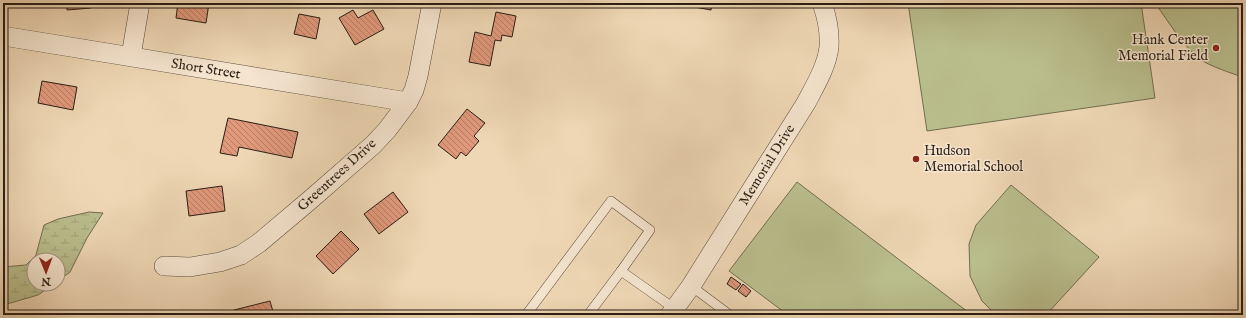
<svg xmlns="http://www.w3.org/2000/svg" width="1246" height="318" font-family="'IM FELL English',serif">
  <defs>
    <pattern id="wetland-marsh" width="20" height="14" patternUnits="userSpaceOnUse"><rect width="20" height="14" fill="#babe8d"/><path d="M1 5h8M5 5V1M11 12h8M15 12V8" fill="none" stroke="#a0a379"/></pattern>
    <pattern id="building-back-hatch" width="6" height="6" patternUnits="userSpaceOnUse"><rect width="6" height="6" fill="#e0997b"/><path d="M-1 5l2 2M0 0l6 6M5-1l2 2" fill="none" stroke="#b67c64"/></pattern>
  </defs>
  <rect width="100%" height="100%" fill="#efd7b5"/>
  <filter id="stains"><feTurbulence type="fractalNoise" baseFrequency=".005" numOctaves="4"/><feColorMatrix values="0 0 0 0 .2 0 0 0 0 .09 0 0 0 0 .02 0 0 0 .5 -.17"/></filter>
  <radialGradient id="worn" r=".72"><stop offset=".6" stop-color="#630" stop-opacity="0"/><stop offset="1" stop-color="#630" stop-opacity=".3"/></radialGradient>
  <g fill="#babe8d" stroke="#726e50">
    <path d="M908 3H1141L1155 98 927 131Z"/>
    <path d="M1155 3H1243V77C1233 74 1207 65 1200 59 1181 44 1169 22 1155 3Z"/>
    <path d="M797 182 972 315H788L729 271Z"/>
    <path d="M1011 185 1099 257 1046 315H996L982 301 970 276 969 244 976 225Z"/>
  </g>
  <path fill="url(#wetland-marsh)" stroke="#726e50" d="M89 212 103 213 87 238 70 272 58 281V260H34V284H54L38 295 7 304 3 302V267L26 265 36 255 44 225 58 219Z"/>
  <g fill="url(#building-back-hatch)" stroke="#291d14">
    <path d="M67 3H91V8L67 10Z"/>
    <path d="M178 3H209L206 23 176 18Z"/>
    <path d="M672 3H712L711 10Z"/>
    <path d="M353 10 358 18 373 10 384 29 355 45 339 18Z"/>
    <path d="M496 12 516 16 512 37 502 35 501 41 495 40 490 66 469 62 475 32 491 36Z"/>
    <path d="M299 14 320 18 316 39 294 34Z"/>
    <path d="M42 81 77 87 73 110 38 103Z"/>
    <path d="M467 109 485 123 474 136 479 141 466 156 461 152 456 159 438 145Z"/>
    <path d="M228 118 298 132 292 158 239 147 237 156 220 153Z"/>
    <path d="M222 186 225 211 189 216 186 191Z"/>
    <path d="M393 192 408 212 379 234 364 214Z"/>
    <path d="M341 231 359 249 333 274 316 256Z"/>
    <path d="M731 277 741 284 736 290 727 284Z"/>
    <path d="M743 284 751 291 746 297 738 291Z"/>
    <path d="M270 301 274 315H236L234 310Z"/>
  </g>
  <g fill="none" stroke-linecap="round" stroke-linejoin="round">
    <defs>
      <g id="lane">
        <path d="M691 286 730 315"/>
        <path d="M526 315 611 201 650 230 621 271 675 309"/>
        <path d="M588 315 621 271"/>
      </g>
      <g id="street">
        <path d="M3 36 408 102"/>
        <path d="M131 56 140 3"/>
        <path d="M164 266 190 267 220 262 241 255 259 243 310 200 373 145 387 130 408 102 414 90 418 76 432 3"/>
        <path d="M670 315 691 286 806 103C815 86 827 66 829 47 830 32 827 17 822 3"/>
      </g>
    </defs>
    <use href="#lane" stroke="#5a4c3c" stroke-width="10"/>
    <use href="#street" stroke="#5a4c3c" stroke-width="20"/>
    <use href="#lane" stroke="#f5e5cf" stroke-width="9"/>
    <use href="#street" stroke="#f5e5cf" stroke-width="19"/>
  </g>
  <g fill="#8f2418" stroke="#f5e5cf" stroke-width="1.5">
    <circle cx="1216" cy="48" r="4"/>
    <circle cx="916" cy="159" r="4"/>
  </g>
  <g text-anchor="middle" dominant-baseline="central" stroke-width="3" stroke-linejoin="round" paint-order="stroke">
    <g font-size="14" fill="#291d14" stroke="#f5e5cf" text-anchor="end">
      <text x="1208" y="40">Hank Center<tspan x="1208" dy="16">Memorial Field</tspan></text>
      <text x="924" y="151" text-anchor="start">Hudson<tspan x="924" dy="16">Memorial School</tspan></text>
    </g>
    <g font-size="14" fill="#291d14" stroke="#f5e5cf">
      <text transform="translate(206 69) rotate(9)">Short Street</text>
      <text transform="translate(767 165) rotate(-58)">Memorial Drive</text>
      <text transform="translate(337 175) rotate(-42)">Greentrees Drive</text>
    </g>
  </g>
  <rect width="1246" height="318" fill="none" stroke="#efd7b5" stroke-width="16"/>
  <rect x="4" y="4" width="1238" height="310" fill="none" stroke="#291d14" stroke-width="2"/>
  <rect x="8" y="8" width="1230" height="302" fill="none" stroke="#291d14"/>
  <g transform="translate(46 272) rotate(179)"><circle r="19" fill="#f5e5cf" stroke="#a39584"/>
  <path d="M0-3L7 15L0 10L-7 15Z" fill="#8f2418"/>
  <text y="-6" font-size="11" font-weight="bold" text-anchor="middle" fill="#291d14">N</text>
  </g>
  <rect width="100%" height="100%" filter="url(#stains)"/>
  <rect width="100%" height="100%" fill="url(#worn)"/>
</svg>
